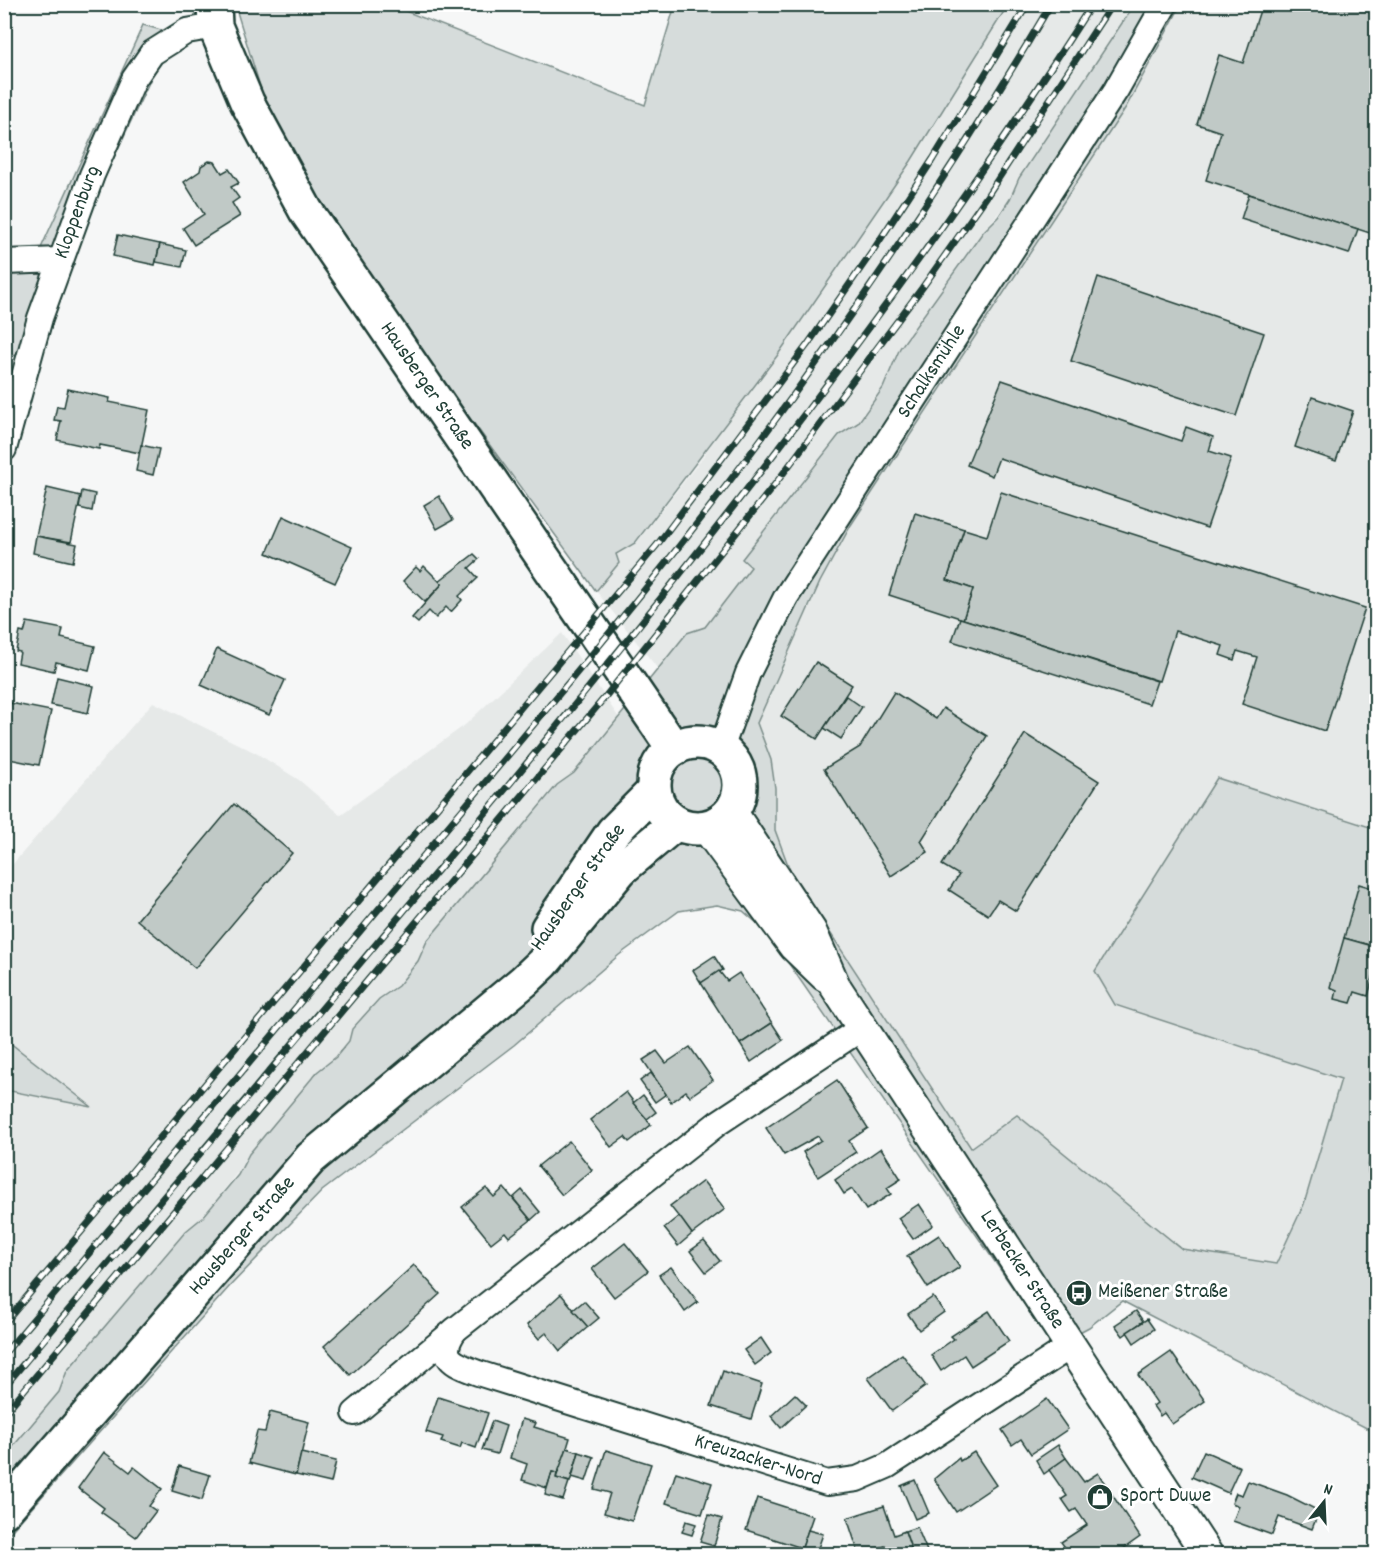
<svg xmlns="http://www.w3.org/2000/svg" width="1381" height="1559" font-family="Dekko,sans-serif">
  <rect width="100%" height="100%" fill="#f6f7f7"/>
  <filter id="ink" filterUnits="userSpaceOnUse"><feTurbulence type="fractalNoise" baseFrequency=".0167" numOctaves="2"/><feDisplacementMap in="SourceGraphic" scale="12" xChannelSelector="R" yChannelSelector="G"/><feConvolveMatrix kernelMatrix="1 2 1 2 8 2 1 2 1" color-interpolation-filters="sRGB"/></filter>
  <g filter="url(#ink)">
    <g fill="#e6e9e8">
      <path d="M1008 5H1134L1019 178 1010 199 983 232 900 348 883 388 858 423 839 435 742 558 751 567 705 627 687 633 658 669 596 591 619 564 615 554 636 543 700 461 970 67Z"/>
      <path d="M1181 5H1376V829L1217 778 1115 1005 1341 1079 1304 1204 1276 1265 1182 1249 1018 1115 971 1148 791 873 775 830V788L757 722 820 582 851 524 1126 107Z"/>
      <path d="M562 633 619 718 574 773 557 785 427 941 418 961 398 986 379 999 352 1029 349 1041 336 1057 317 1072 280 1117 203 1217 186 1231 67 1371 59 1392 5 1456V1090L90 1107 5 1039V873L153 702 256 753 299 780 340 815 465 725Z"/>
    </g>
    <g fill="#d6dcdb" stroke="#7a8c88" stroke-width="1.5">
      <path d="M237 5H390L645 105 675 5H1008L911 161 777 356 635 543 616 554 619 563 596 591 317 208 263 96 237 12Z"/>
      <path d="M1134 5H1181L1126 107 851 525 820 582 757 723 771 760 775 788V830L791 873 971 1148 1017 1115 1182 1249 1276 1264 1304 1204 1341 1079 1115 1005 1095 971 1217 778 1376 829V1147L1369 1156 1368 1171 1376 1209V1433L1122 1301 1089 1327 1053 1346 767 932 743 911 717 905 679 911 619 955 514 1045 322 1191 230 1286 5 1538V1456L59 1392 67 1371 186 1231 203 1217 238 1175 249 1154 317 1072 336 1057 349 1041 352 1029 379 999 398 986 418 961 427 941 557 785 574 773 687 633 705 627 751 567 742 559 839 435 858 423 883 388 900 348 983 232 998 217 1010 199 1019 178Z"/>
      <path d="M143 25 172 33 105 177 67 273 42 357 5 355V250L41 248Z"/>
      <path d="M4 1039H5L92 1107 5 1090Z"/>
    </g>
    <path fill="#aab5b1" stroke="#72857f" stroke-width="1.5" d="M1376 1147V1209C1372 1187 1362 1165 1376 1147Z"/>
    <g fill="#c0c9c6" stroke="#1f3d34" stroke-width="1.5">
      <path d="M1262 4H1376V235L1206 180 1221 132 1197 124 1219 55 1243 63Z"/>
      <path d="M209 161 215 162 222 173 229 169 239 183 231 187 239 198 232 203 240 216 194 245 183 228 204 214 184 182 200 171 201 166Z"/>
      <path d="M1249 194 1358 229 1349 254 1241 219Z"/>
      <path d="M118 235 160 244 155 265 113 256Z"/>
      <path d="M160 244 186 250 182 267 156 262Z"/>
      <path d="M1098 277 1264 333 1236 416 1071 361Z"/>
      <path d="M1002 380 1181 441 1186 427 1213 437 1209 451 1231 458 1207 528 999 458 992 476 967 465Z"/>
      <path d="M68 389 110 398 109 402 149 410 140 453 100 445 99 449 57 440 61 421 54 420 57 406 64 407Z"/>
      <path d="M1312 397 1353 411 1336 461 1295 447Z"/>
      <path d="M141 445 159 449 153 475 136 471Z"/>
      <path d="M47 488 81 496 71 542 36 536Z"/>
      <path d="M82 491 95 494 92 511 79 508Z"/>
      <path d="M1001 492 1365 608 1325 731 1242 704 1257 657 1237 651 1234 660 1220 655 1223 646 1175 631 1159 681 963 619 973 589 947 580 964 529 987 536Z"/>
      <path d="M439 496 453 520 437 529 424 505Z"/>
      <path d="M915 513 964 529 947 580 973 589 963 619 889 595Z"/>
      <path d="M283 516 352 547 335 583 267 553Z"/>
      <path d="M36 536 77 544 73 562 33 553Z"/>
      <path d="M474 554 479 559 469 568 478 578 459 596 462 600 451 612 446 607 436 618 429 611 418 623 412 618 442 584 439 581Z"/>
      <path d="M424 566 442 584 425 602 403 581 416 567 420 571Z"/>
      <path d="M960 618 1157 681 1149 704 952 641Z"/>
      <path d="M27 622 63 629 61 638 95 646 89 670 56 662 54 671 18 663 20 652 16 651 20 632 24 633Z"/>
      <path d="M217 649 285 680 269 715 201 685Z"/>
      <path d="M816 662 852 685 817 739 781 716Z"/>
      <path d="M57 677 94 686 88 713 51 705Z"/>
      <path d="M894 692 936 719 943 708 987 736 921 841 928 852 891 876 824 769 860 747Z"/>
      <path d="M846 696 862 707 841 739 824 728Z"/>
      <path d="M5 702 10 703 4 731V704Z"/>
      <path d="M10 703 51 711 39 765 4 758V731Z"/>
      <path d="M1025 734 1099 781 1016 911 998 900 988 915 949 890 959 875 942 865Z"/>
      <path d="M234 804 292 853 195 968 137 920Z"/>
      <path d="M1359 884 1376 889V947L1344 938Z"/>
      <path d="M1344 938 1376 947V967L1368 996 1355 992 1351 1003 1335 999 1337 990 1330 987Z"/>
      <path d="M714 956 723 970 701 983 693 970Z"/>
      <path d="M719 971 727 981 739 973 772 1023 740 1044 701 983Z"/>
      <path d="M772 1023 783 1040 751 1062 740 1044Z"/>
      <path d="M690 1047 713 1080 690 1096 686 1091 671 1102 643 1060 657 1051 666 1063Z"/>
      <path d="M651 1073 666 1094 655 1102 640 1081Z"/>
      <path d="M837 1080 868 1128 849 1141 856 1152 818 1177 803 1152 821 1140 818 1136 784 1155 766 1128Z"/>
      <path d="M626 1092 651 1125 629 1142 625 1137 611 1147 590 1120Z"/>
      <path d="M643 1095 656 1112 647 1119 633 1103Z"/>
      <path d="M569 1141 592 1170 562 1195 538 1166Z"/>
      <path d="M881 1148 901 1179 887 1188 891 1194 866 1210 852 1189 844 1194 835 1180Z"/>
      <path d="M703 1181 725 1209 692 1234 670 1206Z"/>
      <path d="M486 1188 494 1197 504 1188 531 1220 509 1237 505 1232 491 1243 462 1207Z"/>
      <path d="M522 1190 540 1212 531 1220 513 1198Z"/>
      <path d="M919 1204 933 1225 913 1239 898 1218Z"/>
      <path d="M679 1216 692 1234 678 1246 664 1228Z"/>
      <path d="M939 1235 960 1267 928 1288 907 1256Z"/>
      <path d="M704 1241 720 1261 706 1272 690 1251Z"/>
      <path d="M625 1243 648 1271 614 1297 592 1269Z"/>
      <path d="M414 1265 440 1294 350 1375 324 1346Z"/>
      <path d="M671 1267 698 1302 685 1312 659 1275Z"/>
      <path d="M561 1294 588 1327 560 1351 546 1333 539 1339 527 1325Z"/>
      <path d="M933 1297 944 1312 919 1330 908 1314Z"/>
      <path d="M584 1301 599 1318 588 1327 573 1310Z"/>
      <path d="M989 1311 1009 1341 971 1366 964 1355 941 1371 931 1355 954 1339 951 1336Z"/>
      <path d="M1136 1311 1143 1321 1123 1336 1115 1325Z"/>
      <path d="M1147 1319 1154 1329 1134 1343 1127 1332Z"/>
      <path d="M761 1338 771 1353 755 1365 744 1350Z"/>
      <path d="M1171 1352 1205 1401 1172 1424 1164 1413 1160 1416 1153 1406 1157 1403 1138 1375Z"/>
      <path d="M902 1354 926 1386 892 1411 868 1378Z"/>
      <path d="M723 1371 762 1384 751 1419 711 1406Z"/>
      <path d="M795 1394 806 1405 781 1428 771 1416Z"/>
      <path d="M438 1397 488 1413 476 1448 462 1443 460 1448 441 1442 443 1437 426 1432Z"/>
      <path d="M1047 1399 1068 1429 1031 1454 1021 1439 1012 1445 1002 1430Z"/>
      <path d="M270 1412 309 1422 296 1475 249 1463 257 1431 265 1432Z"/>
      <path d="M522 1419 536 1423 534 1427 570 1438 559 1474 552 1472 547 1488 522 1480 527 1464 510 1458Z"/>
      <path d="M492 1421 506 1426 497 1454 482 1450Z"/>
      <path d="M1058 1445 1066 1458 1044 1474 1036 1460Z"/>
      <path d="M567 1448 579 1452 570 1482 556 1478Z"/>
      <path d="M606 1450 651 1464 632 1521 604 1513 610 1493 594 1489Z"/>
      <path d="M1204 1451 1240 1467 1228 1493 1192 1477Z"/>
      <path d="M104 1452 130 1472 134 1467 162 1489 149 1506 156 1511 136 1537 101 1512 104 1508 78 1488Z"/>
      <path d="M579 1452 594 1457 586 1481 572 1477Z"/>
      <path d="M974 1452 996 1485 956 1512 934 1479 959 1458 960 1461Z"/>
      <path d="M301 1453 336 1461 331 1483 296 1475Z"/>
      <path d="M1066 1458 1084 1482 1098 1473 1140 1537 1116 1554H1070L1061 1542 1087 1525 1076 1509 1071 1512 1062 1499 1067 1496 1049 1470Z"/>
      <path d="M179 1466 210 1475 202 1500 172 1491Z"/>
      <path d="M552 1472 557 1473 556 1478 569 1482 563 1500 545 1495Z"/>
      <path d="M676 1472 712 1483 702 1514 666 1503Z"/>
      <path d="M915 1480 929 1513 915 1519 901 1486Z"/>
      <path d="M1248 1481 1287 1495 1319 1511 1312 1529 1279 1517 1272 1535 1233 1521 1239 1506 1232 1503 1236 1493 1242 1495Z"/>
      <path d="M757 1498 813 1516 802 1548 746 1530Z"/>
      <path d="M884 1506 894 1535 905 1531 913 1554H888L885 1546 859 1554 847 1518Z"/>
      <path d="M709 1515 722 1519 714 1546 700 1542Z"/>
      <path d="M686 1521 696 1524 692 1535 682 1532Z"/>
      <path d="M917 1527 927 1551 928 1554H913L905 1531Z"/>
      <path d="M808 1530 823 1534 816 1554H794L796 1547 802 1548Z"/>
    </g>
    <g fill="none" stroke-linecap="round" stroke-linejoin="round">
      <defs>
        <g id="minor">
          <path d="M4 262 61 260"/>
          <path id="s1" d="M4 449 40 318 92 175 134 79 152 53 187 31 215 26"/>
          <path id="s2" d="M721 749 748 673 786 597 1116 90 1165 4"/>
          <path id="s3" d="M455 1330C436 1358 454 1364 478 1373L827 1483 857 1479 887 1466 1071 1346"/>
          <path d="M355 1413 455 1330 718 1123 862 1028"/>
        </g>
        <g id="tertiary">
          <path id="s4" d="M731 811 811 931 835 986 1207 1554"/>
          <path d="M706 827 794 946 825 976"/>
        </g>
        <g id="secondary">
          <path id="s5" d="M214 4 215 26 247 102 306 211 674 749"/>
          <circle cx="697" cy="785" r="43"/>
          <path d="M548 928 613 832 654 791"/>
          <path id="s6" d="M4 1511 311 1158 524 981 543 963 621 869 676 823"/>
        </g>
      </defs>
      <use href="#minor" stroke="#1f3d34" stroke-width="28"/>
      <use href="#tertiary" stroke="#1f3d34" stroke-width="34"/>
      <use href="#secondary" stroke="#1f3d34" stroke-width="38"/>
      <use href="#minor" stroke="#fff" stroke-width="24"/>
      <use href="#tertiary" stroke="#fff" stroke-width="30"/>
      <use href="#secondary" stroke="#fff" stroke-width="33"/>
      <defs>
        <g id="rail">
          <path d="M4 1324 657 545 808 344 872 252 933 159 1028 4"/>
          <path d="M4 1354C141 1192 277 1030 414 867 528 731 644 596 750 454 858 309 959 160 1051 4"/>
          <path d="M4 1387C139 1227 274 1067 408 906 651 616 888 324 1092 4"/>
          <path d="M4 1414 605 697 776 483 922 288 987 196 1112 4"/>
        </g>
      </defs>
      <use href="#rail" stroke="#1f3d34" stroke-width="7"/>
      <use href="#rail" stroke="#fff" stroke-width="4.5" stroke-dasharray="14" stroke-linecap="butt"/>
    </g>
  </g>
  <defs>
    <symbol id="bus-disc" viewBox="-11 -11 22 22"><circle r="9.5" fill="#1f3d34" stroke="#fff"/><path d="M-5-6H5V4H4V6H2V4H-2V6H-4V4H-5ZM-3.5-4V0h7V-4ZM-3.5 1.2v1.5H-2V1.2ZM2 1.2v1.5H3.5V1.2Z" fill="#fff"/></symbol>
    <symbol id="shop-disc" viewBox="-11 -11 22 22"><circle r="9.5" fill="#1f3d34" stroke="#fff"/><path d="M-5-2.5h2.3a2.7 3.5 0 0 1 5.4 0H5L5.5 6h-11ZM-1.5-2.5h3a1.5 2.3 0 0 0-3 0Z" fill="#fff"/></symbol>
  </defs>
  <g fill-rule="evenodd">
    <use href="#bus-disc" x="1064" y="1278" width="30" height="30"/>
    <use href="#shop-disc" x="1085" y="1482" width="30" height="30"/>
  </g>
  <g text-anchor="middle" dominant-baseline="central" stroke-width="6" stroke-linejoin="round" paint-order="stroke">
    <g font-size="21" fill="#1f3d34" stroke="#fff">
      <text stroke="none"><textPath href="#s1" startOffset="248">Kloppenburg</textPath></text>
      <text stroke="none"><textPath href="#s2" startOffset="434">Schalksmühle</textPath></text>
      <text stroke="none"><textPath href="#s5" startOffset="441">Hausberger Straße</textPath></text>
      <text transform="translate(579 888) rotate(-55)">Hausberger Straße</text>
      <text stroke="none"><textPath href="#s6" startOffset="364">Hausberger Straße</textPath></text>
      <text stroke="none"><textPath href="#s4" startOffset="544">Lerbecker Straße</textPath></text>
      <text stroke="none"><textPath href="#s3" startOffset="356">Kreuzacker-Nord</textPath></text>
    </g>
    <g font-size="21" fill="#1f3d34" stroke="#fff" text-anchor="start">
      <text x="1098" y="1293">Meißener Straße</text>
      <text x="1120" y="1497">Sport Duwe</text>
    </g>
  </g>
  <rect width="1381" height="1559" fill="none" stroke="#fff" stroke-width="24"/>
  <rect x="12" y="12" width="1357" height="1535" fill="none" stroke="#1f3d34" stroke-width="2" filter="url(#ink)"/>
  <g transform="translate(1324 1502) rotate(18)" stroke="#ffffff" stroke-width="4.5" paint-order="stroke">
  <path d="M0-4.5L10 22L0 15L-10 22Z" fill="#1f3d34"/>
  <text y="-9" font-size="16" font-weight="bold" text-anchor="middle" fill="#1f3d34">N</text>
  </g>
</svg>
